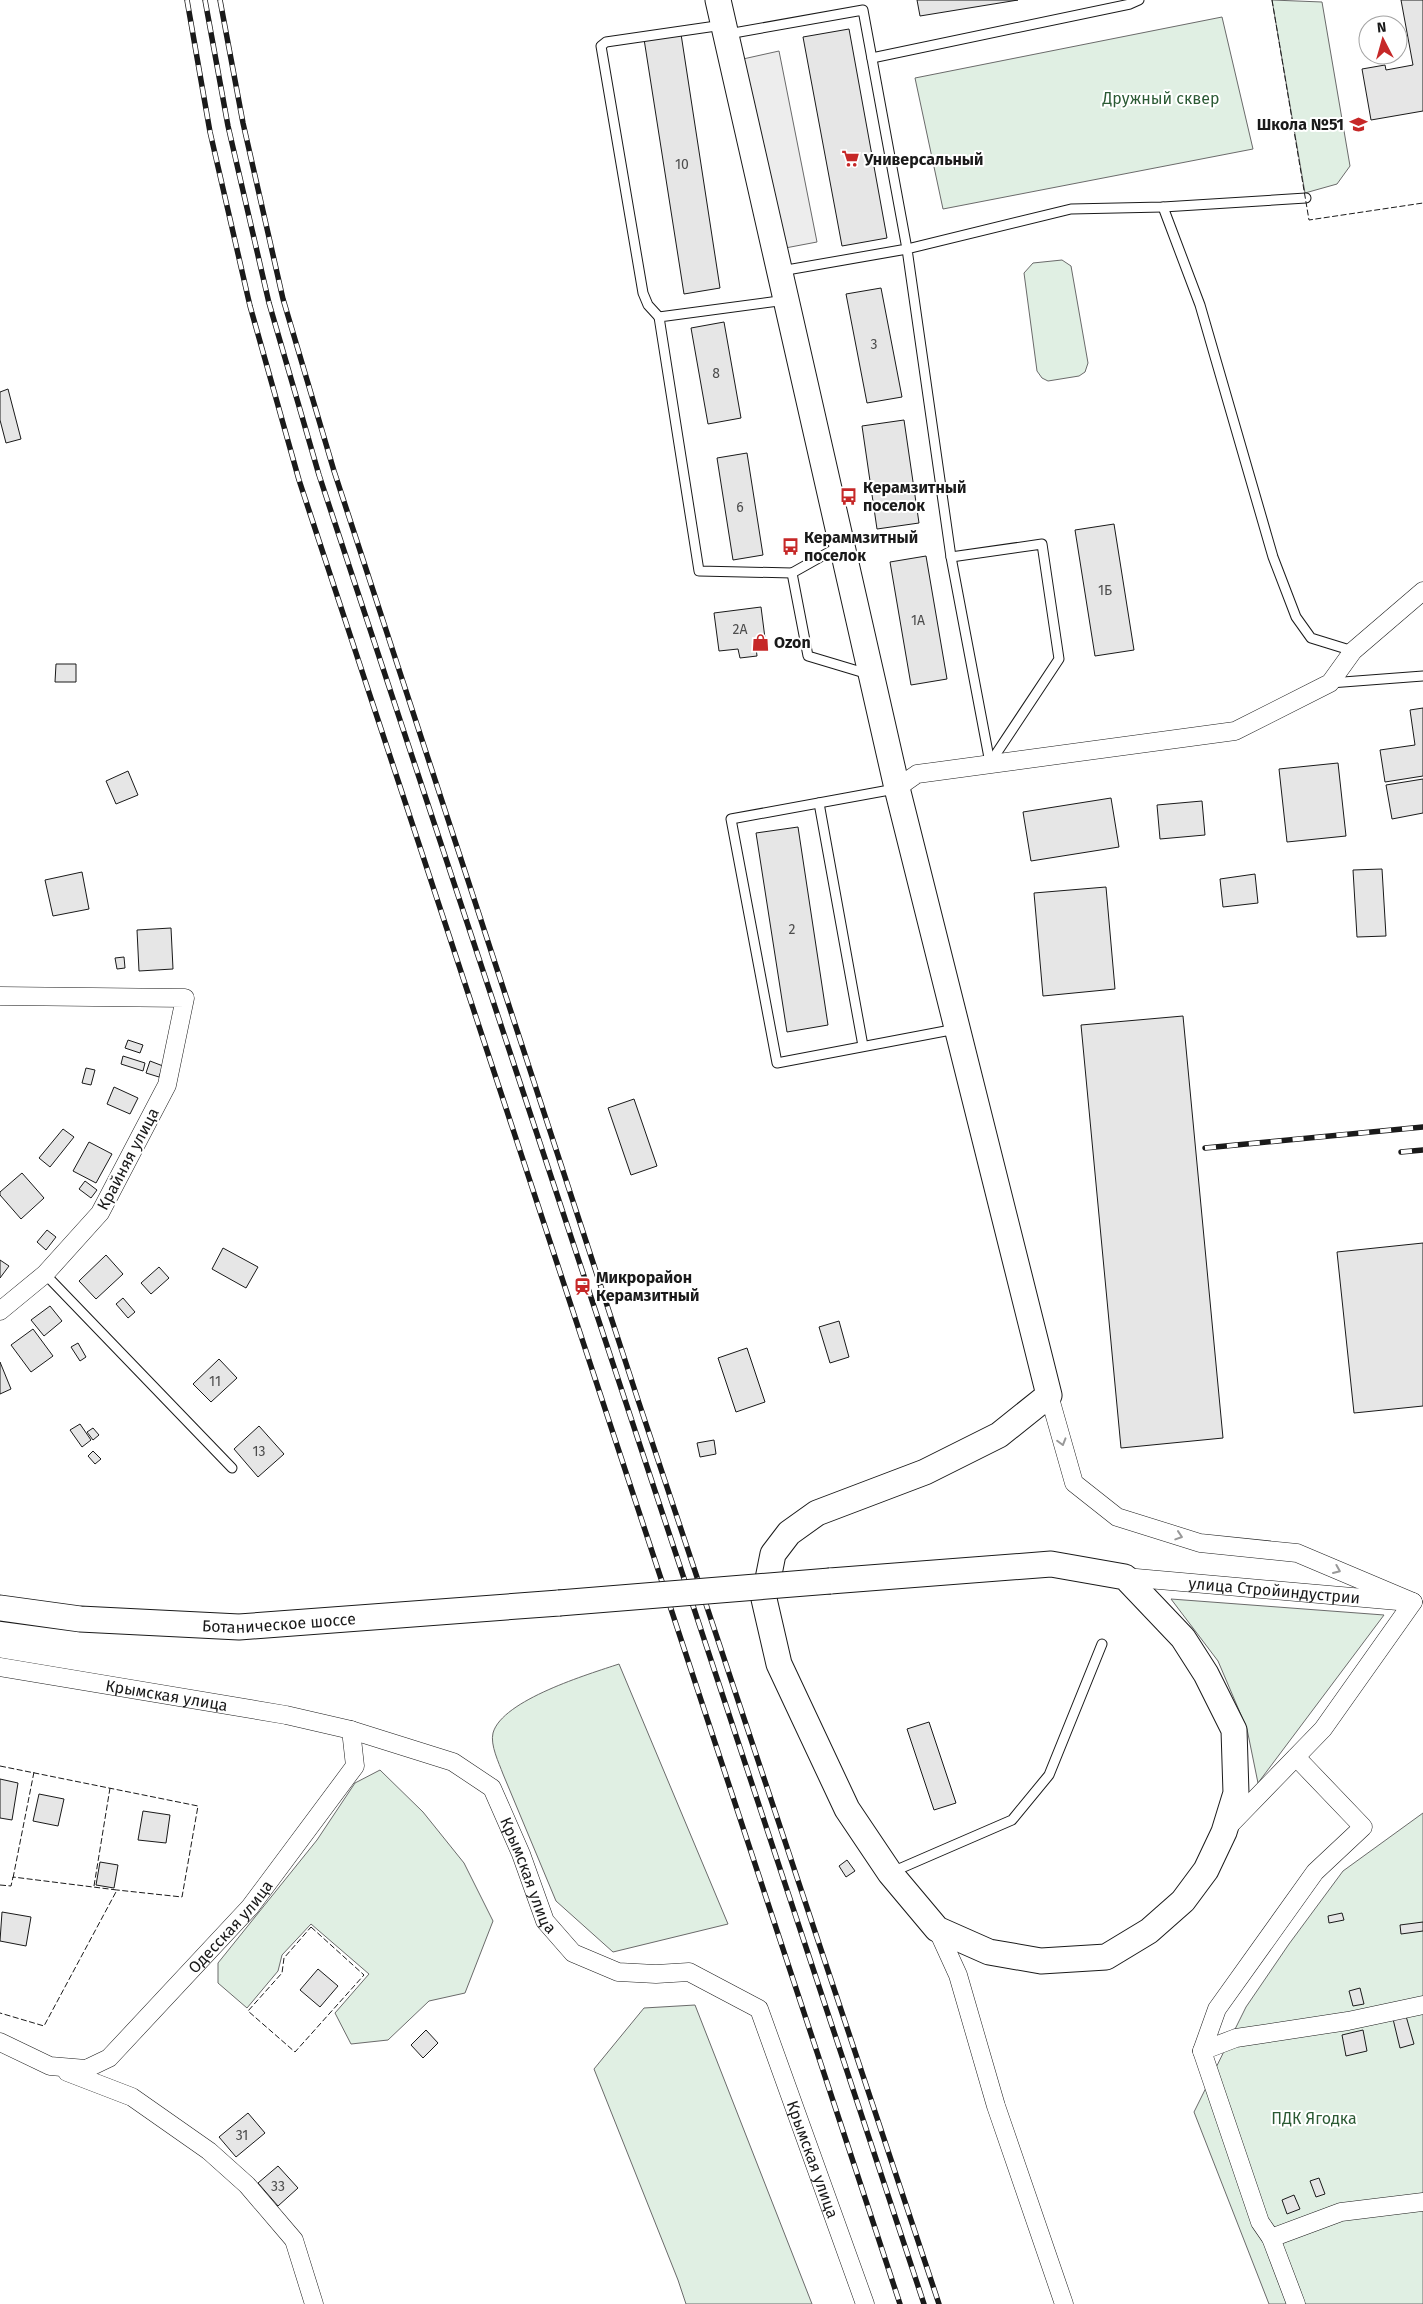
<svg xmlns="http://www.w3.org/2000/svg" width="1423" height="2304" font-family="'Fira Sans',sans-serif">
  <rect width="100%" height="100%" fill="#fff"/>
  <g fill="#e0efe3" stroke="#6a6a6a">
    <path d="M1272 0 1322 2 1350 166 1337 184 1305 193Z"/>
    <path d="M1222 17 1253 149 943 209 915 78Z"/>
    <path d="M1062 260 1071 266 1088 363 1085 372 1079 376 1048 381 1042 378 1037 371 1024 273 1033 263Z"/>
    <path d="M1171 1599 1384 1615 1258 1783 1247 1729 1218 1661Z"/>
    <path d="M619 1664 728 1924 613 1952 556 1901 503 1774C499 1763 490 1745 493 1733 502 1700 589 1674 619 1664Z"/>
    <path d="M380 1770 423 1812 464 1863 493 1921 465 1993 429 2001 388 2040 351 2044 335 2013 369 1974 311 1924 282 1955 278 1971 247 2008 218 1983V1963L317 1840 355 1783Z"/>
    <path d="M1423 1813V2304H1269L1194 2112 1246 2007 1289 1944 1343 1871Z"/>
    <path d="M695 2005 812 2304H686L678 2280 594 2069 644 2008Z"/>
  </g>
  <path fill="#ededed" stroke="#6a6a6a" d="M779 51 817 242 780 249 743 59Z"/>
  <g fill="#e6e6e6" stroke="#1a1a1a">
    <path d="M917 0H1018L920 16Z"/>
    <path d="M1401 0H1423V111L1371 120 1362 69 1385 65 1386 70 1413 65Z"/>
    <path d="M849 29 887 238 842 246 803 37Z"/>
    <path d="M681 34 720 288 684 294 644 39Z"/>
    <path d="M881 288 902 397 867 403 846 294Z"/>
    <path d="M724 322 741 418 708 424 691 328Z"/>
    <path d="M8 389 21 439 6 443 0 420V392Z"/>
    <path d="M904 420 919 523 877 529 862 426Z"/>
    <path d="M747 453 763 555 733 560 717 458Z"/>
    <path d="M1114 524 1134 650 1095 656 1075 530Z"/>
    <path d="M926 556 947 679 911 685 890 562Z"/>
    <path d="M761 607 766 646 756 647 757 656 740 658 738 649 719 651 714 613Z"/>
    <path d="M56 664H76V682H55Z"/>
    <path d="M1423 708V776L1385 782 1380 750 1415 745 1410 710Z"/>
    <path d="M1338 763 1346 836 1287 842 1279 769Z"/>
    <path d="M128 771 138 795 116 804 106 781Z"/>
    <path d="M1423 779V813L1392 819 1386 785Z"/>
    <path d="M1111 798 1119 847 1031 861 1023 812Z"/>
    <path d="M1202 801 1205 835 1160 839 1157 805Z"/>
    <path d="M798 827 828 1025 787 1032 756 833Z"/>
    <path d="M1382 869 1386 936 1357 937 1353 870Z"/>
    <path d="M82 872 89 909 53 916 45 880Z"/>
    <path d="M1255 874 1258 903 1223 907 1220 879Z"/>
    <path d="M1106 887 1115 989 1043 996 1034 893Z"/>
    <path d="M171 928 173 969 139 971 137 930Z"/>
    <path d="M124 957 125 968 117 969 115 958Z"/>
    <path d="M1183 1016 1223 1438 1121 1448 1081 1025Z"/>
    <path d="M128 1040 143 1045 140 1053 125 1048Z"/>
    <path d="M123 1056 145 1063 143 1071 121 1064Z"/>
    <path d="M150 1061 163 1066 159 1077 146 1073Z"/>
    <path d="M86 1068 95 1070 91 1085 82 1083Z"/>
    <path d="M114 1087 138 1098 130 1114 107 1104Z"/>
    <path d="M634 1099 657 1166 631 1175 608 1108Z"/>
    <path d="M63 1129 74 1137 50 1167 39 1158Z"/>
    <path d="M89 1142 112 1154 96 1183 73 1171Z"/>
    <path d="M22 1173 44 1198 21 1219 0 1195V1192Z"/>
    <path d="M85 1181 97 1190 91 1198 79 1189Z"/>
    <path d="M47 1230 56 1237 46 1250 37 1242Z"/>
    <path d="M1423 1243V1406L1354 1413 1337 1252Z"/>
    <path d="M223 1248 258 1267 246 1288 212 1269Z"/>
    <path d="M106 1255 123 1274 96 1299 79 1281Z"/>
    <path d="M0 1260 9 1266 0 1278Z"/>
    <path d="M159 1267 169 1278 151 1294 141 1283Z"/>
    <path d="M123 1298 135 1312 128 1318 116 1304Z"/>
    <path d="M50 1306 62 1321 44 1336 31 1320Z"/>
    <path d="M839 1321 849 1357 830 1363 819 1327Z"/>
    <path d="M33 1329 53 1356 31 1372 11 1345Z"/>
    <path d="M78 1343 86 1357 80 1361 71 1347Z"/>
    <path d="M747 1348 765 1402 736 1412 718 1358Z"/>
    <path d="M219 1359 237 1378 211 1402 193 1384Z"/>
    <path d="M0 1362 11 1389 0 1394Z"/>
    <path d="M80 1424 91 1440 82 1447 70 1430Z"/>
    <path d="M259 1426 284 1454 258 1477 234 1449Z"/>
    <path d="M93 1428 99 1435 93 1440 87 1432Z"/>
    <path d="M714 1440 716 1454 700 1457 697 1443Z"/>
    <path d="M93 1451 101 1459 95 1464 88 1456Z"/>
    <path d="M929 1722 956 1803 934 1810 907 1729Z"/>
    <path d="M0 1779 18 1783 12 1820 0 1818Z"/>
    <path d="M39 1794 64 1799 58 1826 33 1821Z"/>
    <path d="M143 1811 170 1815 166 1843 138 1840Z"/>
    <path d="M847 1860 855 1871 846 1877 839 1866Z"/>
    <path d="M100 1862 118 1865 114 1888 96 1885Z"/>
    <path d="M2 1912 31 1917 26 1946 0 1941Z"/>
    <path d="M1342 1913 1344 1920 1329 1923 1328 1916Z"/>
    <path d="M1423 1922V1931L1401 1934 1400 1925Z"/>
    <path d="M318 1969 338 1986 320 2007 300 1990Z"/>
    <path d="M1360 1988 1364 2004 1353 2006 1349 1991Z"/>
    <path d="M1406 2016 1414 2044 1400 2048 1393 2019Z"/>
    <path d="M426 2030 438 2043 423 2058 411 2045Z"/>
    <path d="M1363 2030 1367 2051 1346 2056 1342 2035Z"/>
    <path d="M248 2113 265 2133 236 2157 219 2137Z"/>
    <path d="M278 2166 298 2188 278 2206 258 2183Z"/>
    <path d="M1319 2178 1325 2194 1316 2197 1310 2181Z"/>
    <path d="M1294 2195 1300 2209 1287 2214 1282 2200Z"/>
  </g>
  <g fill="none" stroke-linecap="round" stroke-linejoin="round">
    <defs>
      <g id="lane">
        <path d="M728 34 863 10 907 249 781 271"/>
        <path d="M872 58 1130 4 1139 0"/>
        <path d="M1163 207 1200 305 1273 557 1296 617 1311 638 1353 651"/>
        <path d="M786 300 659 317 699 571 792 573"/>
        <path d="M659 317 648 305 643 293 601 46 606 42 723 25"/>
        <path d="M840 546 792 573 808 656 868 674"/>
        <path d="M951 557 1042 544 1059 659 990 763"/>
        <path d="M1330 683 1423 676"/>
        <path d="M990 763 951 557 907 249 1071 209 1163 207 1306 198"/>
        <path d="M895 789 731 819 777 1063 956 1029"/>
        <path d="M819 803 863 1046"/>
        <path d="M45 1274 232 1468"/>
        <path d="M892 1872 1012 1820 1049 1775 1102 1644"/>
      </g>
      <g id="street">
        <path d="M897 788 917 774 1235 731 1330 683 1353 651 1423 591"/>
        <path d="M0 996 185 998 167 1085 100 1213 45 1274 0 1311"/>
        <path d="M1049 1395 1074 1483 1117 1517 1200 1543 1297 1553 1413 1602"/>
        <path id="s1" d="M1125 1577 1398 1601"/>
        <path id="s2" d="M0 1667 286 1715 351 1730 453 1762 492 1788 521 1854 545 1921 573 1953 618 1972 656 1974 689 1972 759 2009 865 2304"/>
        <path d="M1296 1757 1363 1827 1315 1872 1217 2009 1202 2051 1260 2222 1271 2238 1296 2304"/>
        <path d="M1228 1827 1323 1729 1413 1602"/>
        <path d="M937 1929 958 1975 996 2106 1064 2304"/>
        <path id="s3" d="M0 2042 50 2066 86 2069 109 2058 250 1907 355 1766 351 1730"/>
        <path d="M1202 2051 1236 2038 1348 2021 1423 2005"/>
        <path d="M67 2072 132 2097 209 2151 247 2185 294 2240 314 2304"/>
        <path d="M1271 2238 1341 2212 1423 2202"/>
      </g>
      <g id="secondary">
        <path d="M718 0 897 788 1049 1395 999 1435 925 1472 817 1513 789 1533 773 1554 764 1599 779 1664 847 1809 890 1873 937 1929 989 1952 1041 1961 1106 1957 1149 1931 1183 1901 1206 1870 1224 1832 1236 1793 1234 1730 1206 1674 1183 1638 1125 1577 1051 1564 830 1581"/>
        <path id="s4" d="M0 1608 80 1619 239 1627 559 1603"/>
      </g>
    </defs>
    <use href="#lane" stroke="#1a1a1a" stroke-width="11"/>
    <use href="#street" stroke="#1a1a1a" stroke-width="19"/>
    <use href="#secondary" stroke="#1a1a1a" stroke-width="27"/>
    <use href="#lane" stroke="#fff" stroke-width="9"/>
    <use href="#street" stroke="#fff" stroke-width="18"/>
    <use href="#secondary" stroke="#fff" stroke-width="25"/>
    <defs>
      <g id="rail">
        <path d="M187 0 210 132 250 306 299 480 900 2304"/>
        <path d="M205 0 228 126 269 303 319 475 924 2304"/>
        <path d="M220 0 243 123 283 299 334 471 639 1403 939 2304"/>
        <path d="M1205 1148 1423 1127"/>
        <path d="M1401 1152 1423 1150"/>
      </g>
    </defs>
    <use href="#rail" stroke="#1a1a1a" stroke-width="5.5"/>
    <use href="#rail" stroke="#fff" stroke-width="4" stroke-dasharray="11" stroke-linecap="butt"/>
    <defs>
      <path id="secondary-bridge" d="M559 1603 830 1581"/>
    </defs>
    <use href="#secondary-bridge" stroke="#1a1a1a" stroke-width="27" stroke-linecap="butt"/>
    <use href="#secondary-bridge" stroke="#fff" stroke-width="25"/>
    <g stroke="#1a1a1a" stroke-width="1" stroke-dasharray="6 2.5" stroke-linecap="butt">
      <path d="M1272 0 1309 220 1423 203"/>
      <path d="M0 1766 198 1806 182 1897 117 1890"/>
      <path d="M13 1878 34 1772"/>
      <path d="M0 1885 11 1886 13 1877 117 1890 44 2026 0 2013"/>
      <path d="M94 1886 110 1788"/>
      <path d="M311 1927 364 1975 295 2052 248 2011 282 1973 284 1958Z"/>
    </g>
  </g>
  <defs><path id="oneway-chevron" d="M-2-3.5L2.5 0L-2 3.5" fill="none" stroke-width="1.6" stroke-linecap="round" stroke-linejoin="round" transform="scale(1.25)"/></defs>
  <g stroke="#989898">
    <use href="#oneway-chevron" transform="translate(1062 1442) rotate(74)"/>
    <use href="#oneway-chevron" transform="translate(1179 1536) rotate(18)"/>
    <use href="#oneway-chevron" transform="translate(1337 1570) rotate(23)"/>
  </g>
  <defs>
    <symbol id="school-bare" viewBox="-9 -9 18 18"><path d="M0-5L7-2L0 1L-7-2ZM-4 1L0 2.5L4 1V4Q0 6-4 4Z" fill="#c62828" stroke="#fff" stroke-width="2.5" paint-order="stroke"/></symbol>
    <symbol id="supermarket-bare" viewBox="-9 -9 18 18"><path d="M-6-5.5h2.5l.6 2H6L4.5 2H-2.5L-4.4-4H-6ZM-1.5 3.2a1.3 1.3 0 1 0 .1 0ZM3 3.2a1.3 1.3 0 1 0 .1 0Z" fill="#c62828" stroke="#fff" stroke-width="2.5" paint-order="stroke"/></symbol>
    <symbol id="bus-bare" viewBox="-9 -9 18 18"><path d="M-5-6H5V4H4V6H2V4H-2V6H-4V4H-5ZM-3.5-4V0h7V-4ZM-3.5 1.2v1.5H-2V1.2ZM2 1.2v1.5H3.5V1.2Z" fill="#c62828" stroke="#fff" stroke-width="2.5" paint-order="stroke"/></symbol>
    <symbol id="shop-bare" viewBox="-9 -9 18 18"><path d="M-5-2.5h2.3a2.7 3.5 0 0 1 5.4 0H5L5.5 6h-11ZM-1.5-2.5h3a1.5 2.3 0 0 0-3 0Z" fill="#c62828" stroke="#fff" stroke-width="2.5" paint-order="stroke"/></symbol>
    <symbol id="station-bare" viewBox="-9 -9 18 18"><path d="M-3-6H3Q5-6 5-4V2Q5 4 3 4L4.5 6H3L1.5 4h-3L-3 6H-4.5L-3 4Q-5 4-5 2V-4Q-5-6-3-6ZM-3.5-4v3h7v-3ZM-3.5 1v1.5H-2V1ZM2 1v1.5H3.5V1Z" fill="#c62828" stroke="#fff" stroke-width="2.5" paint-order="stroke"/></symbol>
  </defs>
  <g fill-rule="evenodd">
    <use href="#school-bare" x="1346" y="112" width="25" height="25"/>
    <use href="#supermarket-bare" x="838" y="146" width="25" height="25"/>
    <use href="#bus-bare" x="836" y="484" width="25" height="25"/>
    <use href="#bus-bare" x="778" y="534" width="25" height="25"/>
    <use href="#shop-bare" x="748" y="630" width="25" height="25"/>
    <use href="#station-bare" x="570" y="1274" width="25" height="25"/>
  </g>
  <g text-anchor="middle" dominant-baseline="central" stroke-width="4" stroke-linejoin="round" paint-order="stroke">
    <g font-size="14" fill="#4d4d4d">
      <text x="682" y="164">10</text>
      <text x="874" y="344">3</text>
      <text x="716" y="373">8</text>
      <text x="740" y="507">6</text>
      <text x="1105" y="590">1Б</text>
      <text x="918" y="620">1А</text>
      <text x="740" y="629">2А</text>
      <text x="792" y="929">2</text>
      <text x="215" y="1381">11</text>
      <text x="259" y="1451">13</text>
      <text x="242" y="2135">31</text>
      <text x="278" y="2186">33</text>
    </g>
    <g font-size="16" fill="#2b5a34" stroke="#fff">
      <text x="1161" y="98">Дружный сквер</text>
      <text x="1314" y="2118">ПДК Ягодка</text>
    </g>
    <g font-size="16" font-weight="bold" fill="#1a1a1a" stroke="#fff" text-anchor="start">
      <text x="1344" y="124" text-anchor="end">Школа №51</text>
      <text x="864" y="159">Универсальный</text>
      <text x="863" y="487">Керамзитный<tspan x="863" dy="18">поселок</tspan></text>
      <text x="804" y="537">Кераммзитный<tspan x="804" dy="18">поселок</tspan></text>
      <text x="774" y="642">Ozon</text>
      <text x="596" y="1277">Микрорайон<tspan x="596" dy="18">Керамзитный</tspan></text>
    </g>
    <g font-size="16" fill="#1a1a1a" stroke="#fff">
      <text transform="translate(128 1159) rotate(-62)">Крайняя улица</text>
      <text stroke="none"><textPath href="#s1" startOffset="150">улица Стройиндустрии</textPath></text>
      <text stroke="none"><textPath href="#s4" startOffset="280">Ботаническое шоссе</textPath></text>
      <text stroke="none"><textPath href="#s2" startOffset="169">Крымская улица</textPath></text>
      <text stroke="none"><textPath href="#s2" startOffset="605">Крымская улица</textPath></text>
      <text stroke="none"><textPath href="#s3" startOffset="296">Одесская улица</textPath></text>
      <text stroke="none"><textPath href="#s2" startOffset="1055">Крымская улица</textPath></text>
    </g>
  </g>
  <g transform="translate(1383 40) rotate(354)"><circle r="24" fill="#ffffff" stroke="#a3a3a3"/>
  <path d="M0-4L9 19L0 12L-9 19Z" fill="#c62828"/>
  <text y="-8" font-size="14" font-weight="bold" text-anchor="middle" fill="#1a1a1a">N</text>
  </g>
</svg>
